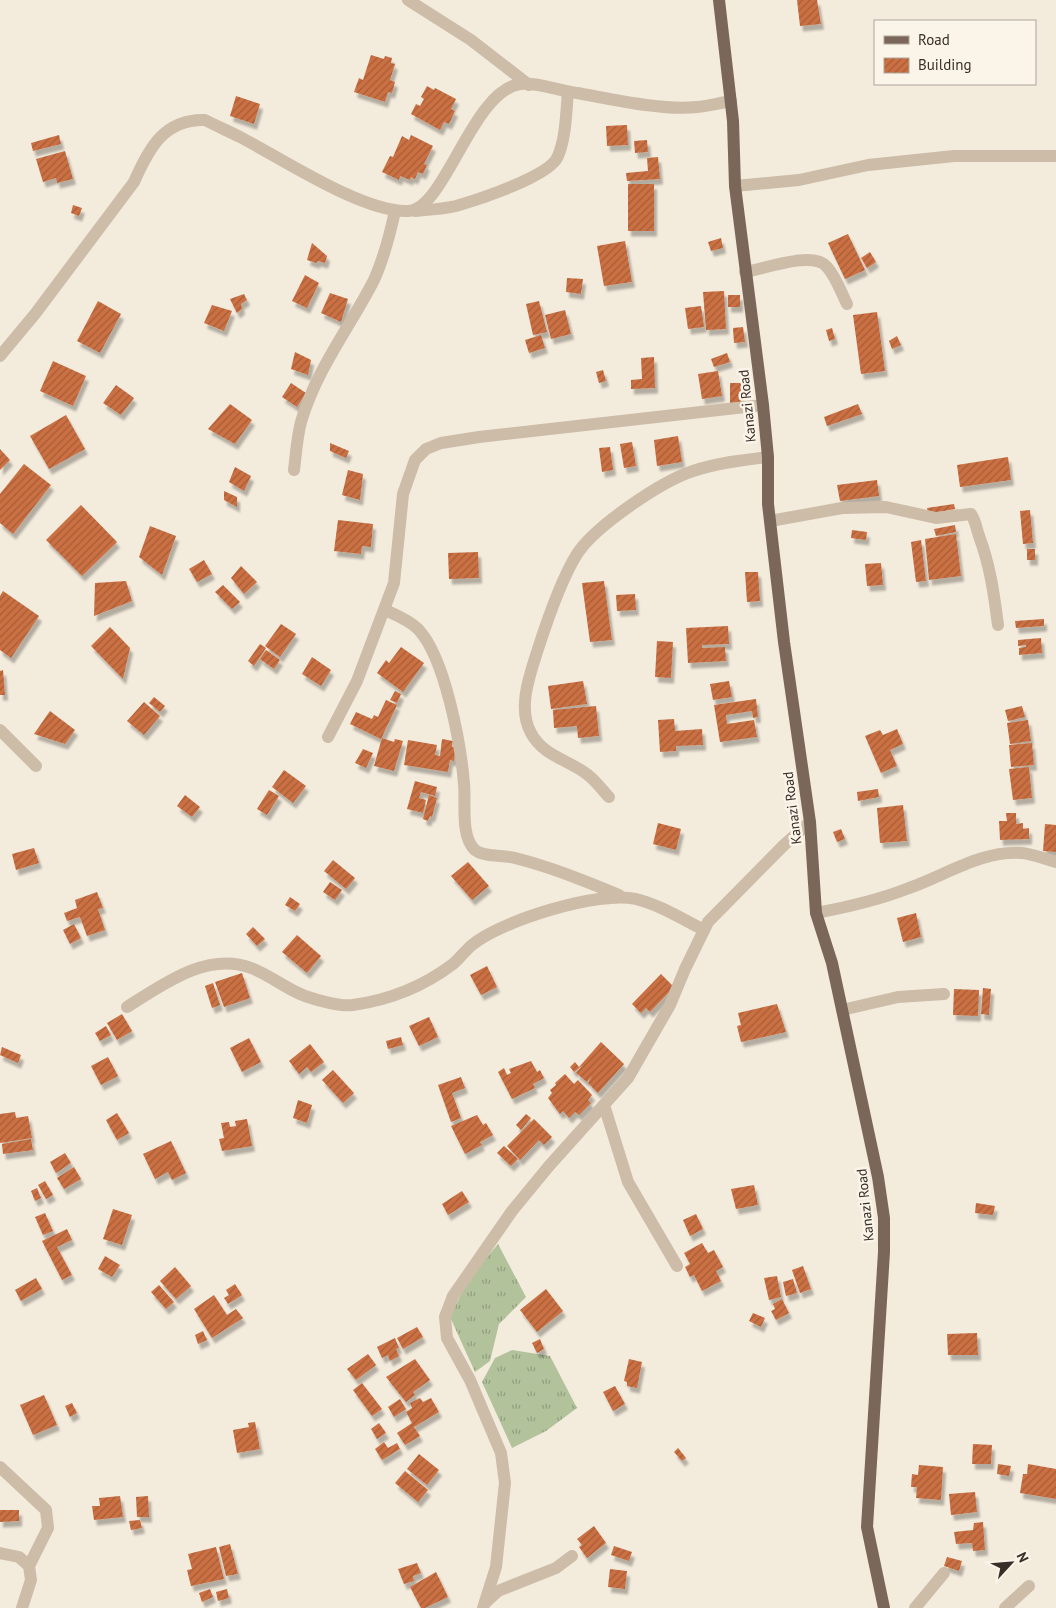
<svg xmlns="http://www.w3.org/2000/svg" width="1056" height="1608" font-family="'PT Sans',sans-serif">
  <defs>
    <pattern id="grass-tufts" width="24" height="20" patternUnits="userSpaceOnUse" patternTransform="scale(1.25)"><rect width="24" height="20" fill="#b2c39c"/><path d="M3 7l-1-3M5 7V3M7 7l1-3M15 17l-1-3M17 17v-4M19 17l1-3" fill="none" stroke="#929f7f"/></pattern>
    <pattern id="building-hatch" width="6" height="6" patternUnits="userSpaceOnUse" patternTransform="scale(1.25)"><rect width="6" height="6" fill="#cb7043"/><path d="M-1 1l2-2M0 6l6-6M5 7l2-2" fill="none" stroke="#a65c38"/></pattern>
    <filter id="shadow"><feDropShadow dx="3" dy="5.5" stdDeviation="1" flood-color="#0004"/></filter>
  </defs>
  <rect width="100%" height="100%" fill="#f3ebdc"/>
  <g fill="url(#grass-tufts)">
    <path d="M498 1244 526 1297 499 1324 490 1361 475 1372 450 1317 468 1280Z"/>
    <path d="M512 1350 550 1356 577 1408 546 1431 512 1448 482 1382 495 1358Z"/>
  </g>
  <g fill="url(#building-hatch)" filter="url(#shadow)">
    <path d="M797 0H817L821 24 800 26Z"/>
    <path d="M371 55 384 59 385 56 392 58 391 63 395 64 390 80 395 82 392 93 388 92 385 102 354 92 359 78 363 80Z"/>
    <path d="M427 86 434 90 435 88 456 99 451 109 455 111 449 124 444 122 440 130 411 114 416 104 420 106 424 99 421 97Z"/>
    <path d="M236 96 260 104 254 124 230 116Z"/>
    <path d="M627 125 628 145 607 146 606 126Z"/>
    <path d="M59 135 61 144 33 151 31 143Z"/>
    <path d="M411 135 433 146 424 164 427 165 423 174 418 172 415 179 411 177 410 180 400 176 399 180 382 172 390 156 393 157 402 136 409 140Z"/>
    <path d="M647 140 648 152 635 153 634 141Z"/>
    <path d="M65 151 73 179 57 183 56 178 43 182 36 159Z"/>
    <path d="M658 157 660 179 627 181 626 173 648 171 647 158Z"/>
    <rect x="628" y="184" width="26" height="47"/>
    <path d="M73 205 82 208 79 216 71 213Z"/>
    <path d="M848 234 865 270 845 279 828 243Z"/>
    <path d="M721 238 723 248 711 251 708 242Z"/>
    <path d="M625 241 632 282 604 286 597 246Z"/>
    <path d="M312 243 327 256 325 263 318 261 316 263 307 260Z"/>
    <path d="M870 252 876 262 867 268 861 258Z"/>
    <path d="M305 275 319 283 307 308 292 301Z"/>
    <path d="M567 278 583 279 581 294 566 292Z"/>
    <path d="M724 291 726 329 706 330 703 292Z"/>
    <path d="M330 293 348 299 341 322 321 313Z"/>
    <path d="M244 294 247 300 241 304 242 309 237 313 230 299Z"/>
    <rect x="728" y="295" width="12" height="12"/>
    <path d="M98 301 121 314 100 353 77 341Z"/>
    <path d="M539 301 547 332 533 335 526 304Z"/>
    <path d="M212 305 232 311 224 331 204 323Z"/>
    <path d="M701 306 704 327 688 329 685 308Z"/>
    <path d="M565 310 571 334 551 339 545 315Z"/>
    <path d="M877 312 885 371 861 374 853 315Z"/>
    <path d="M743 327 745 342 734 343 733 328Z"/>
    <path d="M832 328 835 339 829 341 826 330Z"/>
    <path d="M541 335 545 348 529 353 525 340Z"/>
    <path d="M897 336 901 345 892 349 889 341Z"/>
    <path d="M295 352 311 360 308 375 291 369Z"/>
    <path d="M727 353 730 362 714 367 711 359Z"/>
    <path d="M654 357 655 388 631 389V380L642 379 641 358Z"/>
    <path d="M53 361 86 376 73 406 40 391Z"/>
    <path d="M603 370 606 381 599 383 596 372Z"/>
    <path d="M718 371 722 396 702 399 698 374Z"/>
    <path d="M291 383 306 393 297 407 282 397Z"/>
    <rect x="730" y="383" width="11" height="22"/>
    <path d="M116 385 134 398 121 415 103 403Z"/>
    <path d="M230 404 252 420 235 444 208 429Z"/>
    <path d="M858 404 862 414 827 426 824 417Z"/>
    <path d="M66 415 85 449 49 469 30 436Z"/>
    <path d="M678 436 682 462 657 466 654 440Z"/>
    <path d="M632 442 636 466 624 468 620 444Z"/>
    <path d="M330 443 349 451 346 458 330 451Z"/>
    <path d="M610 447 613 470 602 472 599 448Z"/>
    <path d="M0 449 10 460 0 470Z"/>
    <path d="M1008 457 1011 480 960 487 957 465Z"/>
    <path d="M24 464 51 485 13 534 0 523V494Z"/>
    <path d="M235 467 251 476 244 491 229 482Z"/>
    <path d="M348 470 363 474 360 500 342 495Z"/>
    <path d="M877 480 879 496 840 501 837 485Z"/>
    <path d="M224 491 237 497V507L224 500Z"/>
    <path d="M954 504 955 509 928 514 927 508Z"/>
    <path d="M81 505 117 542 82 576 46 540Z"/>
    <path d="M1030 510 1033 543 1023 544 1020 511Z"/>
    <path d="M338 520 373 524 371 547 362 546 361 554 334 551Z"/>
    <path d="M955 525 956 532 936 536 934 529Z"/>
    <path d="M150 526 176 536 162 575 139 557Z"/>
    <path d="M852 530 867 532 866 540 851 538Z"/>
    <path d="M956 534 961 576 929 580 925 539Z"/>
    <path d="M921 540 926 581 916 582 911 542Z"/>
    <rect x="1027" y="549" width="8" height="11"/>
    <path d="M478 552 479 578 449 579 448 553Z"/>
    <path d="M204 560 212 574 197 582 189 569Z"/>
    <path d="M881 563 883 585 867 586 865 564Z"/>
    <path d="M241 566 257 582 244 594 231 578Z"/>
    <path d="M745 572H758L760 601 747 602Z"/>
    <path d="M126 581 132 601 94 616 95 583Z"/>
    <path d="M604 581 612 640 590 642 582 583Z"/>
    <path d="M223 585 240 602 232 609 215 592Z"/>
    <path d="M3 591 39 616 11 658 0 650V596Z"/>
    <path d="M635 594 636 610 617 611 616 595Z"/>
    <path d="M1044 619V626L1016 628 1015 621Z"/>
    <path d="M281 624 296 634 280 657 265 646Z"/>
    <path d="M728 626 729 644 702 645V648L725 647 726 661 688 663 686 628Z"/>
    <path d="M110 627 130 648 123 679 91 646Z"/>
    <path d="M1041 638 1042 653 1019 655V648L1026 647V645L1018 646V640Z"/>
    <path d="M657 641 673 642 671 678 655 677Z"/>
    <path d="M260 644 266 648 254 666 248 661Z"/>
    <path d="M401 647 424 663 403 692 377 673 386 660 389 663Z"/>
    <path d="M266 650 280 660 274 669 260 659Z"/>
    <path d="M312 657 331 670 321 686 302 674Z"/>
    <path d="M3 670 5 695H0V671Z"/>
    <path d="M583 681 587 704 551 709 548 686Z"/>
    <path d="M729 681 732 697 713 700 710 684Z"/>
    <path d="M395 691 401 694 397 703 390 700Z"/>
    <path d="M154 697 165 706 160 712 149 703Z"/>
    <path d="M756 699 758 717 753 718 752 711 726 715 727 724 754 720 757 737 720 742 714 705Z"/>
    <path d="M386 700 397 705 381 739 350 724 356 712 372 719 374 715 378 717Z"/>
    <path d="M144 702 160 716 144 735 127 721Z"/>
    <path d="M596 706 599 736 578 738 577 726 554 728 553 710Z"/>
    <path d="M1022 706 1025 717 1008 721 1005 710Z"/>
    <path d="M50 711 75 730 65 744 34 734Z"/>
    <path d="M674 719 675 731 702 729 703 745 676 746V751L660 752 658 720Z"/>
    <path d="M1028 720 1031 741 1010 744 1007 723Z"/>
    <path d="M897 729 903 744 890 750 897 766 881 773 865 736 880 730 883 735Z"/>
    <path d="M382 738 394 742 395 739 403 741 394 771 374 766Z"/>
    <path d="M442 739 453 741 452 747 456 748 454 761 450 760 448 772 404 765 408 740 437 745 435 755 440 756Z"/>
    <path d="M1032 743 1034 765 1011 767 1009 745Z"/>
    <path d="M363 749 373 753 366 768 355 763Z"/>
    <path d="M1029 767 1032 798 1013 800 1009 769Z"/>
    <path d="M284 770 306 786 293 803 272 787Z"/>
    <path d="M415 781 437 787 435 796 421 792 419 798 426 800 423 813 407 809Z"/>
    <path d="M878 789 879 797 858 801 857 792Z"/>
    <path d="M269 790 279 796 267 815 257 809Z"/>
    <path d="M185 795 200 807 192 817 177 806Z"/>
    <path d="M429 795 437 798 432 817 430 816 428 821 423 819Z"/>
    <path d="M903 805 907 841 880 843 877 808Z"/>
    <path d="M1006 813H1016V824L1023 823V829L1029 828V839L1000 840 999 821H1007Z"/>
    <path d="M658 823 681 829 676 850 653 844Z"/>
    <path d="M1045 824 1056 825V852L1043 851Z"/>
    <path d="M841 829 845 839 837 842 833 832Z"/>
    <path d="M34 848 39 863 16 870 12 854Z"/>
    <path d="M333 860 355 878 346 889 324 871Z"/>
    <path d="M468 862 489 886 472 900 451 876Z"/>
    <path d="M330 882 342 890 335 900 323 892Z"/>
    <path d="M97 892 103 908 98 909 105 930 87 936 80 917 67 921 64 913 77 908 75 900Z"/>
    <path d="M290 897 300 904 295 911 285 905Z"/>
    <path d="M916 913 921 937 903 942 897 918Z"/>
    <path d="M74 924 81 938 70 944 63 930Z"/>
    <path d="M253 927 265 939 257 946 246 934Z"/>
    <path d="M297 935 321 956 307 973 282 952Z"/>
    <path d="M487 966 497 987 481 995 470 975Z"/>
    <path d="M242 973 250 998 224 1007 215 982Z"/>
    <path d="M661 974 674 987 650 1012 646 1008 641 1013 632 1004Z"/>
    <path d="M213 983 220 1005 212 1008 205 986Z"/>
    <path d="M983 988 991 989 989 1015 981 1014Z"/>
    <path d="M954 989 979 990 978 1016 953 1015Z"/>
    <path d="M777 1004 786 1032 741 1042 737 1026 741 1025 738 1013Z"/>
    <path d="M122 1014 132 1031 117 1040 107 1023Z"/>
    <path d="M429 1017 438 1037 419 1046 409 1026Z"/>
    <path d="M106 1026 111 1035 100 1041 95 1033Z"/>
    <path d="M401 1037 403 1045 388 1049 386 1041Z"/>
    <path d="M249 1038 261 1062 242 1072 230 1048Z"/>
    <path d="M601 1042 624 1064 598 1093 588 1083 592 1076 587 1082 576 1073 581 1067 587 1072 581 1067 583 1065 574 1072 570 1067 575 1062 579 1067Z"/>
    <path d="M310 1044 324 1062 311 1072 307 1067 299 1074 289 1061Z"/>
    <path d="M2 1047 21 1055 18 1063 0 1055Z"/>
    <path d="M108 1057 118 1076 101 1085 91 1066Z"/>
    <path d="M531 1061 537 1072 540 1070 544 1078 533 1084 535 1088 512 1099 498 1072 504 1068 507 1075 511 1073 509 1069Z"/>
    <path d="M333 1070 354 1093 343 1103 322 1080Z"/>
    <path d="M565 1074 574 1084 578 1080 592 1095 588 1100 591 1103 579 1115 575 1112 569 1118 563 1111 560 1114 548 1098 552 1093 550 1090 556 1085 555 1083Z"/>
    <path d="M461 1077 465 1088 452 1093 461 1118 451 1122 438 1085Z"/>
    <path d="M298 1100 312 1105 307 1123 293 1118Z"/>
    <path d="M15 1112 16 1118 28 1116 32 1138 0 1143V1114Z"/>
    <path d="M117 1113 129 1133 117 1140 106 1120Z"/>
    <path d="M526 1114 531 1118 521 1130 516 1125Z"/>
    <path d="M477 1115 483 1125 486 1123 493 1135 480 1142 482 1145 465 1154 451 1126Z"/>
    <path d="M247 1119 252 1146 222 1151 219 1139 224 1138 221 1123 229 1122 230 1127 236 1126 235 1121Z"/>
    <path d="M534 1119 552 1137 544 1145 539 1140 520 1160 507 1146Z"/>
    <path d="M31 1139 33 1150 3 1154 2 1144Z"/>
    <path d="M171 1141 186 1173 172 1180 168 1172 155 1179 143 1154Z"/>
    <path d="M504 1146 518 1159 511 1166 497 1153Z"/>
    <path d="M65 1153 71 1163 56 1173 50 1162Z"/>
    <path d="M74 1167 81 1179 64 1189 57 1178Z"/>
    <path d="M45 1181 53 1195 46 1199 38 1185Z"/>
    <path d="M754 1185 758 1205 736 1209 731 1189Z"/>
    <path d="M37 1188 41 1198 35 1201 31 1191Z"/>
    <path d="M462 1191 469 1202 448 1215 442 1204Z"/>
    <path d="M976 1203 995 1206 993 1215 975 1213Z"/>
    <path d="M113 1209 132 1215 122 1245 103 1239Z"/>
    <path d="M45 1213 53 1231 43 1235 35 1217Z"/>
    <path d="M696 1214 703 1229 690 1236 683 1220Z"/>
    <path d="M67 1229 72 1240 57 1247 72 1275 62 1280 42 1241Z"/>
    <path d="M702 1243 708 1253 714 1250 723 1267 716 1271 721 1281 702 1291 694 1275 690 1277 685 1267 690 1264 684 1253Z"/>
    <path d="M105 1256 120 1265 112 1277 98 1269Z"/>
    <path d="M803 1266 811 1289 800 1293 792 1270Z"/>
    <path d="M175 1267 191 1286 176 1299 160 1281Z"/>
    <path d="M777 1276 781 1297 769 1300 764 1278Z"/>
    <path d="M36 1278 42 1289 21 1301 15 1290Z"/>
    <path d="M793 1279 797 1293 786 1296 783 1282Z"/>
    <path d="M235 1284 242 1295 228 1304 224 1298 229 1295 226 1290Z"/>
    <path d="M159 1285 174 1302 166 1309 151 1292Z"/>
    <path d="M546 1289 563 1311 537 1332 520 1310Z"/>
    <path d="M214 1295 227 1315 236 1309 243 1318 212 1338 194 1309Z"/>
    <path d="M782 1299 789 1313 776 1320 771 1311 775 1309 773 1304Z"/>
    <path d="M753 1313 765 1318 761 1327 749 1321Z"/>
    <path d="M417 1327 423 1337 403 1349 397 1338Z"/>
    <path d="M203 1331 207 1340 198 1344 195 1335Z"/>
    <path d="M977 1333 978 1355H948L947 1334Z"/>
    <path d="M395 1338 399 1348 396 1349 399 1356 390 1361 388 1355 382 1358 377 1347Z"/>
    <path d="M540 1339 544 1349 537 1353 532 1343Z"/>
    <path d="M368 1354 376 1365 356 1380 347 1369Z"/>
    <path d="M415 1359 430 1380 413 1392 415 1395 406 1402 386 1377Z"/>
    <path d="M629 1359 642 1362 637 1388 627 1386V1382L624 1381Z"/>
    <path d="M362 1383 382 1409 372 1416 353 1390Z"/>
    <path d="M615 1386 625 1404 613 1411 603 1392Z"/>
    <path d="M44 1395 57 1425 33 1435 20 1405Z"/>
    <path d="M420 1398 423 1402 431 1398 439 1412 414 1427 420 1436 405 1445 397 1433 412 1423 406 1412 412 1408 410 1403Z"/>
    <path d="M400 1399 406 1409 394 1417 388 1407Z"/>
    <path d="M72 1403 77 1413 70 1417 65 1406Z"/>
    <path d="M255 1422 260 1449 237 1453 233 1430 249 1427 248 1423Z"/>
    <path d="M379 1423 386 1433 377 1439 371 1429Z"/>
    <path d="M384 1442 388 1448 397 1443 400 1449 382 1460 375 1449Z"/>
    <path d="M973 1444 992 1445 991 1464H972Z"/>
    <path d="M678 1448 686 1458 682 1461 674 1452Z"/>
    <path d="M419 1454 439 1470 427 1485 407 1469Z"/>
    <path d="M998 1464 1011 1466 1009 1476 997 1474Z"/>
    <path d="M1028 1464 1056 1469V1499L1020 1493 1023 1474H1027Z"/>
    <path d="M919 1465 943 1467 941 1500 916 1498 917 1487H911L912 1474 918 1475Z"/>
    <path d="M405 1471 428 1490 418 1502 395 1483Z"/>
    <path d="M975 1492 977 1512 951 1515 949 1494Z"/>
    <path d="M120 1496 123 1517 94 1520 92 1506H100L99 1498Z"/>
    <path d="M148 1496 149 1517H137L136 1497Z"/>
    <path d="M0 1510H19V1521L0 1522Z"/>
    <path d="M140 1520 142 1528 131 1530 129 1521Z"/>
    <path d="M983 1522 985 1550 973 1551 972 1543 956 1544 954 1532 973 1530 974 1523Z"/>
    <path d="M594 1526 606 1543 587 1558 579 1547 582 1545 577 1539Z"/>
    <path d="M230 1544 238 1574 226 1576 219 1547Z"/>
    <path d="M614 1546 632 1552 629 1561 611 1555Z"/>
    <path d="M216 1547 224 1579 191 1586 187 1570 192 1569 188 1554Z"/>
    <path d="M947 1557 962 1561 959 1571 944 1566Z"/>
    <path d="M417 1563 421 1573 413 1576 414 1581 404 1584 398 1569Z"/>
    <path d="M610 1569 627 1571 625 1589 608 1587Z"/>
    <path d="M436 1572 448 1597 425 1608H421L410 1587Z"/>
    <path d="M210 1589 213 1597 202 1602 199 1593Z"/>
    <path d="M227 1589 229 1598 218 1601 216 1592Z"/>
  </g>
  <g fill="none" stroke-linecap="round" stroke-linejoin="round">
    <g stroke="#ccbca8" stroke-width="12">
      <path d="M408 0 471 40 529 85"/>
      <path d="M735 186 799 180 868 165 954 156H1056"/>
      <path d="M415 211C428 210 443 209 456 206 477 200 551 176 558 156 566 137 566 113 568 92"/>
      <path d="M745 272C764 269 814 250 827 267 836 277 841 292 847 304"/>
      <path d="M0 356 35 314 134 182C149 148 164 119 205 120 217 126 230 132 242 138 282 159 364 213 408 211 445 210 472 91 520 84 538 82 559 91 577 93 611 99 663 111 697 107 708 106 719 103 731 101"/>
      <path d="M294 470C296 454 297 437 301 422 316 370 350 327 374 280 384 258 390 234 395 211"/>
      <path d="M770 521 842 508 886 507 936 518 971 514C976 522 976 527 979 536 990 565 994 594 998 625"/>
      <path d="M385 610C396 615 409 620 418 629 445 657 461 745 464 784 466 802 460 836 475 850 483 857 504 855 515 858 551 867 585 881 619 895"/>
      <path d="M0 730 36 766"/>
      <path d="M328 737 357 681 394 583 403 494 415 460 426 449 441 443 479 437 763 405"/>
      <path d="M609 797C602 790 596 781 588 775 568 759 544 757 531 733 517 708 530 674 538 649 547 621 562 578 577 554 595 526 662 481 693 471 717 463 743 460 768 457"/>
      <path d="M816 913C848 907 879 900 909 888 946 875 982 850 1022 853 1033 854 1045 859 1056 862"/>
      <path d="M127 1007C162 985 207 951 251 968 270 975 286 989 305 996 317 1000 339 1007 353 1005 389 1000 424 986 453 964 460 958 465 951 472 945 500 921 600 890 636 899 660 905 682 919 704 930"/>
      <path d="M842 1010 898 997 944 994"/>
      <path d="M604 1105 628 1182 677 1266"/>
      <path d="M0 1467 46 1510 48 1528 29 1566"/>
      <path d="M0 1553 19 1557 29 1566 31 1580 22 1608"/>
      <path d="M486 1602 498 1591 556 1568 572 1556"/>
      <path d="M483 1608 496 1567 505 1483 501 1453 470 1380 447 1338 445 1317 453 1296 512 1211 549 1166 628 1078 670 1005 685 969 708 922 784 845 810 822"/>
      <path d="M915 1608 944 1573"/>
      <path d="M1005 1608 1029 1586"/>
    </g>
    <path stroke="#7b6759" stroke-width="12" d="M719 0 733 121 735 186 763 405 768 457V504L784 642 810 822 816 913 832 963 878 1177 884 1218V1252L867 1527 884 1608"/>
  </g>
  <g text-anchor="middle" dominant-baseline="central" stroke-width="5" stroke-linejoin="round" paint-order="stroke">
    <g font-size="14" fill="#382f28" stroke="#fbf4e9">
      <text transform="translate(747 406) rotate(-96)">Kanazi Road</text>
      <text transform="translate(792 808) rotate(-97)">Kanazi Road</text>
      <text transform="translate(865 1205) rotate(-96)">Kanazi Road</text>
    </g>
  </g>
  <rect x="874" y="20" width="162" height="65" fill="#fbf4e9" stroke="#ada59c"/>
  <rect x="884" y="36" width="25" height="8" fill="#7b6759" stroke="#ada59c"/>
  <text x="918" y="45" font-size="15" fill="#382f28">Road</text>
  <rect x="884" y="58" width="25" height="15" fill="url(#building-hatch)" stroke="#ada59c"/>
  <text x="918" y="70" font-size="15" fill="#382f28">Building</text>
  <g transform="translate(1011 1563) rotate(64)" stroke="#fbf4e9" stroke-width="4" paint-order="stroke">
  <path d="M0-4L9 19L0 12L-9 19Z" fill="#382f28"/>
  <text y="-8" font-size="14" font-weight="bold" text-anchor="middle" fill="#382f28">N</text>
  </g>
</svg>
